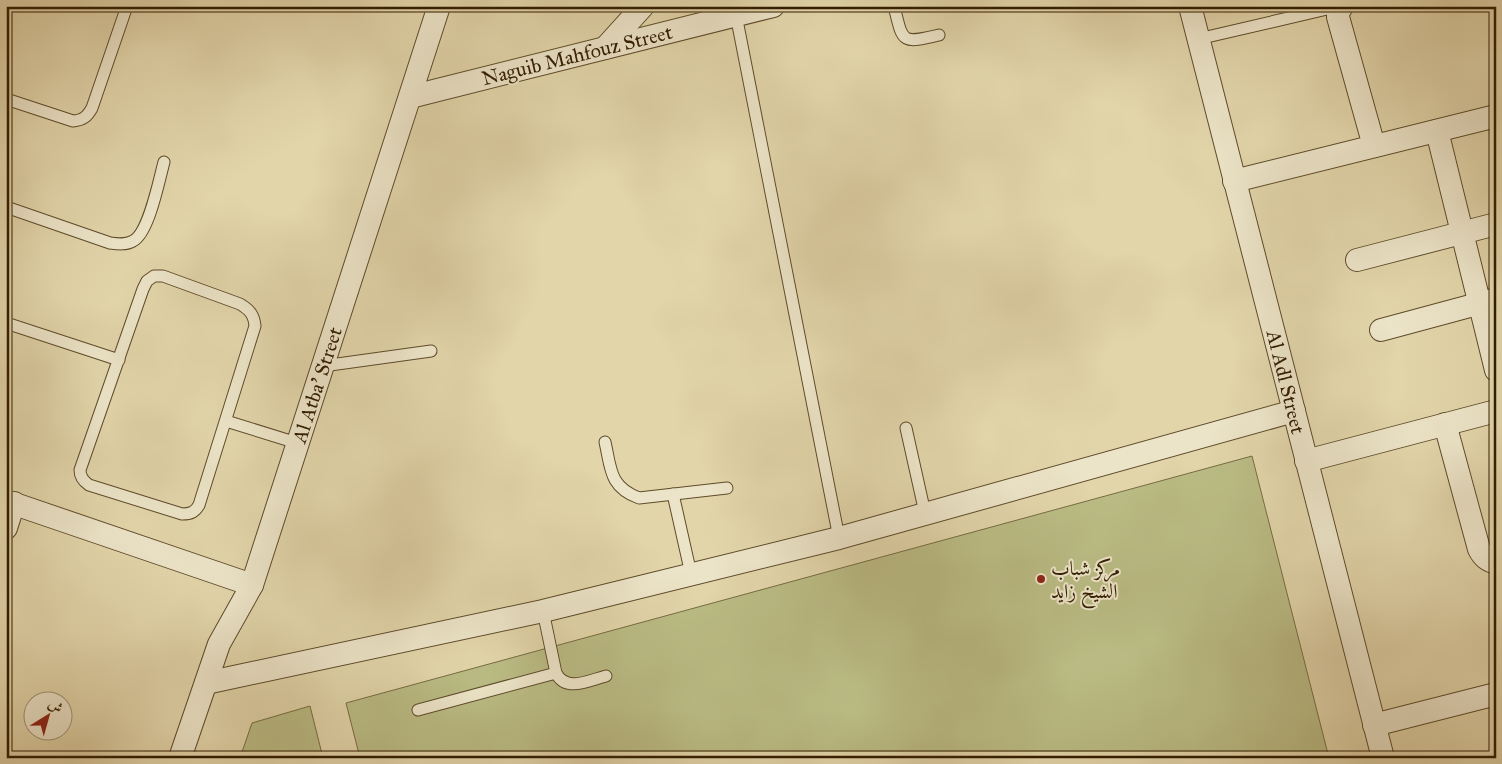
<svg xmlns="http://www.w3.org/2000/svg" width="1502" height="764" font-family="'IM FELL Great Primer',Amiri,serif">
  <rect width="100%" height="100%" fill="#e2d5aa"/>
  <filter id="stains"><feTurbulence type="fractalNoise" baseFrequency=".004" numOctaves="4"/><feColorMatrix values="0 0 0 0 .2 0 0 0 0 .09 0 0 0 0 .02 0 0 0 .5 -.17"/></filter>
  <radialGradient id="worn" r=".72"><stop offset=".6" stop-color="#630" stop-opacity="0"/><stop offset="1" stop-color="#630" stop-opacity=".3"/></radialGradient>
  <g fill="#babb84" stroke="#766c42">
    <path d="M1252 456 1329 758H360L346 703Z"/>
    <path d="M310 706 323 758H240L252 723Z"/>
  </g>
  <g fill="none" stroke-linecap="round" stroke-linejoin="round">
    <defs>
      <g id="lane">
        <path d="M894 6C903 43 901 44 939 35"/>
        <path d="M736 15 839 538"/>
        <path d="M1198 39 1340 6"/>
        <path d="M6 99 73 121C83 120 87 117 92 108L127 6"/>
        <path d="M6 207 110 243C118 244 126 245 133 241 149 233 159 180 164 162"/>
        <path d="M154 276H163L240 304C250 310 254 315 255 326L199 505C195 512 191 514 182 514L89 485C83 481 80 477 80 470L143 289 147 281Z"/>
        <path d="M6 323 119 360"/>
        <path d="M323 366 431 351"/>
        <path d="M226 421 297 443"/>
        <path d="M906 428 925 513"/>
        <path d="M605 442C611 468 609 487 639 498L727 488"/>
        <path d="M673 494 691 574"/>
        <path d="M543 611 556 673C566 693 590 680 606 676"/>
        <path d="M418 710 556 673"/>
      </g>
      <g id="street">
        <path d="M1190 6 1383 758"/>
        <path d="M1342 6 1338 13V17L1374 146"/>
        <path d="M605 48 643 6"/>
        <path d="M410 97 773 6"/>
        <path d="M1437 131 1496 370"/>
        <path d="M1234 181 1496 116"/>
        <path d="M1357 260 1496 224"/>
        <path d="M1381 330 1496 299"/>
        <path d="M1445 424 1479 549C1483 557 1487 560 1496 563"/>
        <path d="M1306 461 1496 411"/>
        <path d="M6 501 252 585"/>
        <path d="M6 528 14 503"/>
        <path d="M206 683 543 611 839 538 1294 411"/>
        <path d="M1374 725 1496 694"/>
        <path d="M180 758 219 644 252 585 439 6"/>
      </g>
    </defs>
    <use href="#lane" stroke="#5e4b2a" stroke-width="13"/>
    <use href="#street" stroke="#5e4b2a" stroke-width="24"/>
    <use href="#lane" stroke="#ece4c8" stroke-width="11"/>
    <use href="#street" stroke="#ece4c8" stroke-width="22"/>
  </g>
  <circle fill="#8f2418" stroke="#ece4c8" stroke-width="2" cx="1041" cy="579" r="5"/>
  <g text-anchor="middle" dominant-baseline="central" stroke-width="4" stroke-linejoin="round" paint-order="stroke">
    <g font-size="20" fill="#321d00" stroke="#ece4c8">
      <text transform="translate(577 55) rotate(-14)">Naguib Mahfouz Street</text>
      <text transform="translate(1286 382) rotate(76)">Al Adl Street</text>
      <text transform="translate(317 385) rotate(-72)">Al Atba' Street</text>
    </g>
    <g font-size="20" fill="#321d00" stroke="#ece4c8" text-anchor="start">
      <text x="1051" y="568">مركز شباب<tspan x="1051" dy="23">الشيخ زايد</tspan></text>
    </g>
  </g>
  <rect width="1502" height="764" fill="none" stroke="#e2d5aa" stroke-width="25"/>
  <rect x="8" y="8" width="1487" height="749" fill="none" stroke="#321d00" stroke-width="2.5"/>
  <rect x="12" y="12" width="1477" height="739" fill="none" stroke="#321d00"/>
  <g transform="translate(48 716) rotate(37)"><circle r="24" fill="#ece4c8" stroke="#a29478"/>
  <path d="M0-4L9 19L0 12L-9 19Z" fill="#8f2418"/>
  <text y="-8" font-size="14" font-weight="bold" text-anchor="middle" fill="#321d00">ش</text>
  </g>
  <rect width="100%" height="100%" filter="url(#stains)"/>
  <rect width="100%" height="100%" fill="url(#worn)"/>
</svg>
